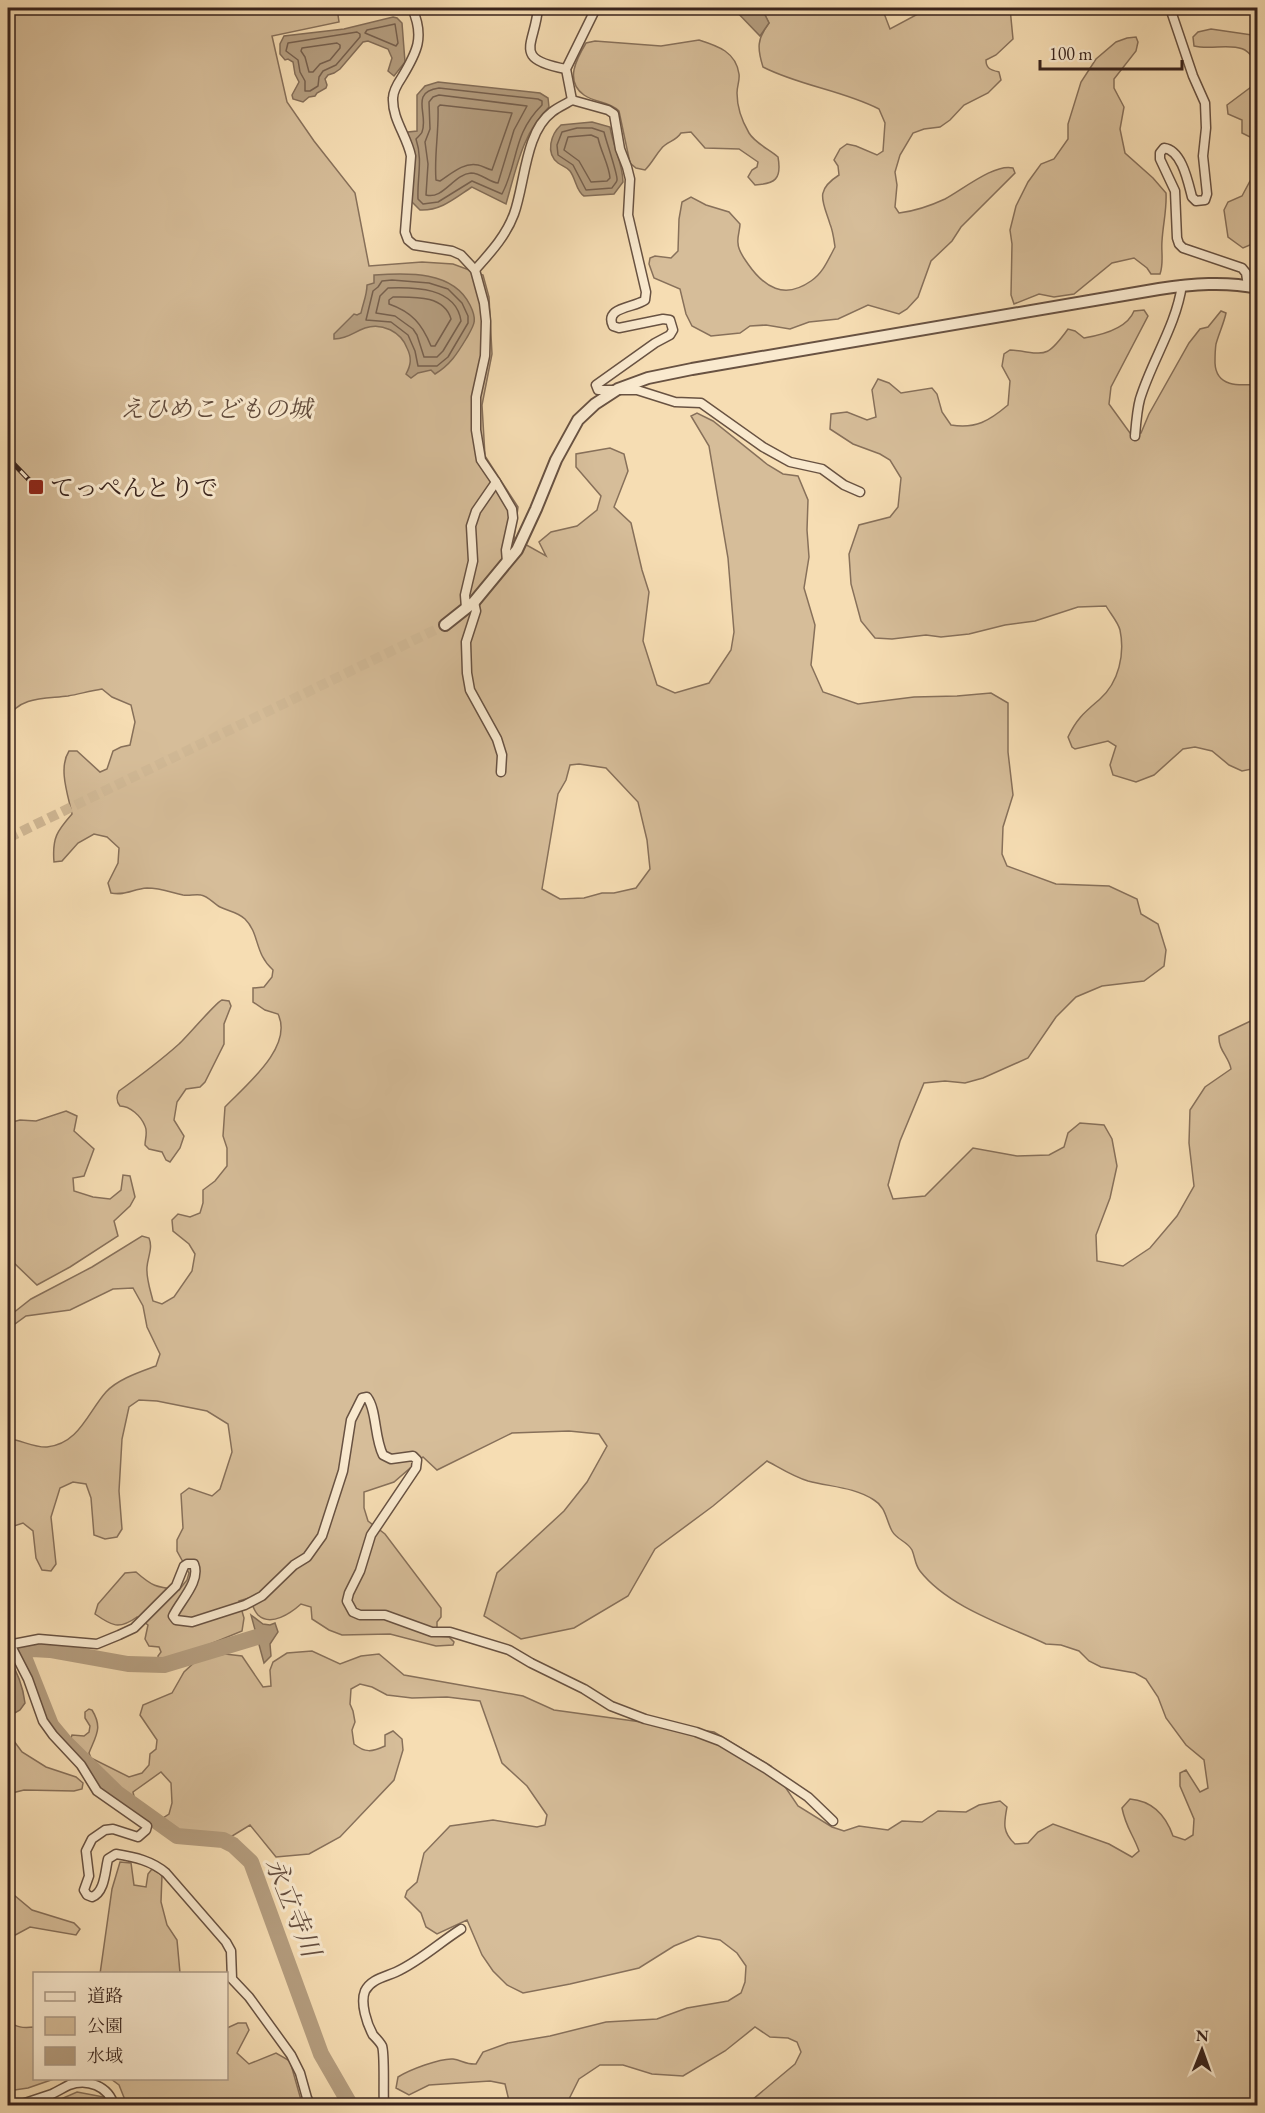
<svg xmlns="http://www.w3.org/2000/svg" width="1265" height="2113" font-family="'EB Garamond','Noto Serif JP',serif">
  <rect width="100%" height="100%" fill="#f6ddb3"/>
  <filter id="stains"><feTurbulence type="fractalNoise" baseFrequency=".00333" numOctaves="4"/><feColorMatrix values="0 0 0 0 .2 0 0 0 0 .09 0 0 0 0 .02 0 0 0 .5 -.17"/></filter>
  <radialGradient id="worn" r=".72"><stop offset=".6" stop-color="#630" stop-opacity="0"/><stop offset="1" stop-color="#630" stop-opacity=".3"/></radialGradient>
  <g fill="#d6bd99" stroke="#87705a" stroke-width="1.5" fill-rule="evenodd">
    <path d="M8 8H337L339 22 272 36 287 102 314 141 355 193 369 266 422 262 453 264 483 275 489 297 492 354 482 405 485 456 518 507 514 538 546 556 539 542 551 532 577 526 597 510 601 496 576 467V454L610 448 624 454 628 471 614 507 631 523 642 570 649 592 643 641 657 685 675 693 709 683 731 650 734 632 728 558 709 446 691 416 697 413 713 421 768 465 783 474 798 476 808 500 807 530 809 557 804 588 815 625 811 665 823 692 858 704 914 697 957 696 991 693 1008 703V752L1013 795 1003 827 1002 854 1007 866 1056 884 1109 886 1137 899 1141 914 1158 924 1166 950 1164 966 1144 981 1102 986 1076 997 1056 1017 1028 1058 983 1078 965 1083 945 1081 924 1083 900 1141 888 1185 893 1199 925 1196 973 1148 1017 1156 1049 1155 1064 1147 1068 1133 1080 1123 1104 1125 1112 1139 1117 1166 1110 1198 1096 1235 1097 1261 1123 1266 1150 1248 1177 1216 1194 1186 1189 1143 1190 1110 1205 1087 1231 1069C1229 1057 1218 1050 1219 1036L1257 1018V2105H746L795 2064 801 2052 797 2042 788 2038 770 2037 755 2027 725 2051 683 2076 652 2074 623 2065H600L579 2079 566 2105H510L505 2084 490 2081 429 2085 409 2095 396 2088 398 2077C409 2070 440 2058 453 2059 461 2060 467 2065 476 2064L483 2052 508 2043 550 2036 606 2022 657 2019 687 2008 728 2001 741 1993 745 1982 746 1966 737 1953 720 1940 698 1936 674 1946 639 1968 570 1984 523 1993 507 1985 493 1971 482 1955 467 1920 437 1934 426 1927 421 1913 405 1897 407 1891 417 1882 424 1853 450 1826 493 1820 537 1827 545 1825 547 1815 527 1786 502 1763 480 1701 447 1697 412 1698 387 1695 372 1687 360 1684 351 1689 350 1704 353 1711 355 1722 352 1730 354 1744C365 1753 372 1752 385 1746V1735L393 1731 402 1739 403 1750 394 1780 340 1837 309 1854 276 1857 250 1825 229 1838 206 1840 167 1833 161 1825 163 1818 169 1814 172 1803 171 1783 161 1772 133 1792 135 1801 142 1804 147 1810 146 1814 142 1815 126 1806 71 1747 70 1741 72 1735 84 1736 89 1732 90 1726 85 1718V1712L89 1709 92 1710C103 1728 96 1735 89 1753L91 1758 129 1777 142 1773 149 1765 150 1754 156 1749 157 1740 140 1715 143 1705 172 1693 184 1672 197 1660 225 1654 242 1656 263 1687 271 1686 270 1670 273 1662 287 1653 312 1651 340 1664 361 1656 379 1654 404 1675 523 1696 554 1710 714 1732 771 1766 798 1806 832 1827 844 1831 859 1826 888 1830 902 1821 922 1822 938 1811 966 1812 979 1805 1000 1801 1007 1807C1004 1823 1002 1832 1015 1844L1028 1843 1038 1832 1053 1824 1109 1844 1132 1857 1139 1851C1133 1834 1126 1828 1122 1808L1130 1799C1153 1801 1166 1816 1173 1836L1185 1840 1193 1835 1194 1819 1180 1786V1773L1186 1770 1200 1792 1208 1788 1204 1760 1186 1745 1166 1718 1158 1697 1146 1679 1135 1673 1101 1667 1089 1661 1079 1651 1061 1645 1046 1644C1005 1625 948 1607 920 1571 915 1565 915 1557 912 1550 907 1541 897 1540 892 1531 886 1520 886 1507 874 1500 854 1487 831 1487 808 1481 794 1477 780 1468 767 1461L713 1506 655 1549 628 1596 574 1628 521 1639 484 1616 497 1573 564 1511 587 1482 607 1446 599 1434 569 1431 512 1433 437 1470 423 1457 394 1482 364 1492V1508L368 1521 385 1534 441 1608V1617L437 1622V1636L449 1637 454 1642 453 1645 436 1646 390 1634 342 1635 329 1630 312 1619 311 1607 301 1604C291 1613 271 1627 258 1615 254 1611 252 1603 249 1598L239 1601 244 1618 242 1631 169 1661 158 1660V1656L161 1652 159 1647 149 1646 145 1639 148 1625 137 1617C119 1630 112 1626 95 1614L98 1604 125 1573 136 1572C153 1587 156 1587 179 1590L187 1580 189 1573 177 1551V1540L183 1528 181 1494 189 1488 212 1496 220 1489 232 1452 228 1424 207 1411 157 1401 139 1400 129 1407 122 1439 119 1491 122 1529 117 1537 105 1539 94 1535 91 1498 86 1484 73 1482 60 1488 51 1517 56 1564 51 1571 42 1570 36 1558 33 1531 23 1523 8 1528V1441L11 1439C22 1441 37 1448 47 1447 79 1444 88 1412 106 1392 118 1379 140 1372 156 1366L160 1354 147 1327 143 1306 133 1288 113 1289 70 1310 26 1316 8 1329V1317L31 1299 92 1267 142 1236 149 1238C153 1248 148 1256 147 1267 146 1278 150 1289 153 1301L162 1304 174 1297 192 1271 195 1254 189 1244 173 1231 172 1220 178 1214 190 1217 200 1213 203 1203V1190L215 1181 227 1166V1148L223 1136 225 1107C245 1086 294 1047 278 1014L265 1010 253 1002V988L264 987 272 977 273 970C254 953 260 934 245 919 238 912 228 911 220 907 214 904 208 896 201 895 195 894 189 896 183 895 170 892 160 888 147 888 133 889 125 896 111 893L108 883 118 863 119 848 107 837 94 834 78 843 62 861 54 862C52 838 57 831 72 814 68 795 58 768 69 751H77L100 772 107 769 113 751 121 747 130 745 135 722 131 705 112 697 102 689C90 691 79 694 68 696 46 699 20 696 8 718ZM579 764 606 768 638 802 647 840 650 869 636 888 614 893H602L584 898 560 899 542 889 558 794 566 780 570 765Z"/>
    <path d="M765 8H882L890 29 929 8H1010L1013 39 996 55 986 60C986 69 991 70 999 72L1001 80 988 93 964 105 950 120 940 127 924 129 913 133 900 155 895 172 897 185 895 207 899 213C916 211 930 206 945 199 962 190 995 163 1013 168L1015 173 961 227 952 241 931 261 918 297 907 309 899 314 868 305 838 319 809 322 790 329 766 325 750 326 740 333 711 336 692 326 686 314 680 289 654 278 649 264 650 258 655 256 671 258 678 251 679 219 682 202 691 197 706 205 729 212 740 224C740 230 737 237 738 243 738 251 744 258 748 264 764 287 784 300 811 281 823 273 828 260 835 247 834 240 833 231 830 224 823 201 814 191 839 175L838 166 834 160 840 149 847 144 856 146 877 155 883 151 885 123 879 109C842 90 800 86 763 67 757 48 757 39 769 23L764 13Z"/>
    <path d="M1211 29 1252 35 1257 33V70C1250 34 1218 52 1194 46L1193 37 1198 32Z"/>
    <path d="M1136 37 1138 42 1136 51 1114 79V88L1124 107 1120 129 1125 153 1153 178 1166 193C1167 209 1163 224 1162 241 1161 252 1164 263 1160 274H1151L1147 268 1134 258 1112 263 1074 294 1054 297 1039 294 1014 304 1011 295 1012 244 1010 230 1016 206 1028 182 1041 164 1054 159 1068 139V124L1081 82 1096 59 1116 42 1127 38Z"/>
    <path d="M699 40C718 46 736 52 739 74 740 80 737 86 737 93 737 107 742 121 749 133 755 143 770 150 778 157 782 179 775 184 755 185L748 177 752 170 757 167 758 162 739 149 705 148 691 132 681 133C675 142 667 141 661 149 655 156 652 163 645 170L636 168 630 163 619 111C609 101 595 103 584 95 564 81 577 58 586 43L595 41 661 46Z"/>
    <path d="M1257 78V136L1250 137 1242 133V120L1228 114 1227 105 1251 87Z"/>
    <path d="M1257 177V242L1243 248 1228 237 1224 210 1228 202 1242 196 1250 181Z"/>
    <path d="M1144 310 1148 316 1111 387 1109 404 1130 433H1141L1149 414 1189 343 1200 329 1208 327 1221 311 1226 313C1224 323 1219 333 1216 344 1215 350 1215 357 1215 363 1216 387 1239 386 1257 384V768L1242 771 1229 765 1212 751 1195 747 1183 749 1154 775 1136 782 1113 775 1110 765 1116 746 1108 741 1075 749 1072 747 1068 737C1077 718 1085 712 1100 699 1119 682 1125 654 1120 630 1118 622 1110 613 1106 606L1078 607 1035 621 1005 625 969 634 941 637 926 635 892 639 875 638 861 621 851 584 849 554 859 525 890 517 898 507 901 478 890 460 880 454 853 444 830 429 831 414 847 412 867 420 876 417 872 390 878 379 889 383 901 393 932 388 937 394 942 412 951 425C976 429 989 421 1008 405L1010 381 1002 366 1004 354 1010 350C1045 353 1045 361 1068 329L1075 331 1084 338C1102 335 1127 329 1134 311Z"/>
    <path d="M222 1000 229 1001 231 1006 224 1024V1044L205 1082 200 1087 186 1089 177 1102 174 1120 184 1136 180 1148 170 1162 166 1160 162 1152 149 1149 145 1145C145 1139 148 1132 145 1126 141 1116 130 1106 120 1106 116 1101 116 1097 119 1091 140 1076 160 1061 179 1044 189 1035 215 1003 222 1000Z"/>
    <path d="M66 1111 77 1116 74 1131 94 1149 84 1176 73 1178 74 1191 93 1197 110 1199 121 1190 123 1175 130 1176 135 1197 130 1206 114 1221 118 1236 70 1267 37 1285 14 1263 8 1262V1123L20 1120 36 1121Z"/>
    <path d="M8 1733 22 1752 46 1767 76 1777 83 1783 82 1789 74 1791 24 1790 8 1794Z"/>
    <path d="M120 1862 131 1863 134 1885 146 1887 148 1874 152 1869 162 1875 161 1902 167 1925 177 1940 180 1973 100 1974 112 1889Z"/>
    <path d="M8 1890 32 1910 74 1923 80 1929 76 1935 30 1927 8 1939Z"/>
    <path d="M8 2020C15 2028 24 2028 34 2027V2078L54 2079 28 2088 8 2091Z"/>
    <path d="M238 2023H246L249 2030 237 2053 249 2064 276 2053 290 2061 301 2100 305 2105H127L119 2085 111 2079 226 2078 227 2028Z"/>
    <path d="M77 2092 120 2100V2105L45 2106Z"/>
  </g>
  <g fill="#b59e80" stroke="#836d58" stroke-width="1.5">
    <path d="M733 8H765L764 13 769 23 760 36Z"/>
    <path d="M393 17 397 18 402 23 405 62 394 76 388 71 392 58 388 49 368 41 363 42 340 69 334 73 328 75 325 79 327 85 326 88 317 93 315 96 309 97 303 102 293 99 292 95 299 82 295 74 293 62 288 59 285 60 280 54V44L284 36 344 29Z"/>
    <path d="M438 82 540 93 548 98 549 107C522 133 516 170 506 204L472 187C455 198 441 211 420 210L411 201 414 151 407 134 408 132 417 131V95L425 86Z"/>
    <path d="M592 122 610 127C613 146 623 164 623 182L614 194 584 196C576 191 576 179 570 171 567 167 562 166 558 163 545 153 551 134 561 125Z"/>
    <path d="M374 275C407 273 453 270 470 305 478 321 474 325 466 339 457 354 450 365 435 374L431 370 418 373 411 378 406 374C411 365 412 358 407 348 401 332 382 322 365 328 353 332 350 338 334 339V334L354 314 357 315 361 313C363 303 367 295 367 285L374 283Z"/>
    <path d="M251 1615 263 1624 270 1625 275 1623 278 1632 270 1644 271 1656 264 1663Z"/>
    <path d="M8 1657C17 1671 23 1686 25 1703L20 1710 8 1717Z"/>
  </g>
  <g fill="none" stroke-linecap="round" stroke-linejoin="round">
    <g stroke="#76604e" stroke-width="1.5">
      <path d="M395 24 398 43 396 46 365 33 367 30Z"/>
      <path d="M357 32 360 34V37L336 65 323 71 319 77 318 86 310 91H305V81L300 72 298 60 286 51 288 43Z"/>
      <path d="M337 43 340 45V48L330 60 320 64 313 72H309L305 57 301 51 302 48Z"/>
      <path d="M439 88 538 99 542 101V105C512 135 519 161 502 194L472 181 438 202 423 204 418 199C417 178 423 160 416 139 417 138 422 133 422 132 429 115 409 92 439 88Z"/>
      <path d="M439 95 527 106 514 130 498 183C489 182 481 173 471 173 454 174 443 200 426 195L428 164 425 142 430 129 429 102 433 97Z"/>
      <path d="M440 105 512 113 492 170C487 169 483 166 478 165 463 162 451 174 440 181L436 180C434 156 439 132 438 107Z"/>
      <path d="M577 128H592L604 132C606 141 618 175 617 180 617 182 613 186 612 188L586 190 573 165 558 155 557 145 562 132Z"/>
      <path d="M591 135 598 138C601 152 609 165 610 178L607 181 591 182 579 161 564 150 568 137Z"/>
      <path d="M392 280 429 283 448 289 462 303 468 316V323L448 357 437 366H418L415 351 408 335 391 322 366 320 373 291 378 287 382 281Z"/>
      <path d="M388 288C414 287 456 287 461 321L443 351 437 357H424L417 335 413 329 395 316 376 313 380 296Z"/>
      <path d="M393 297C414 297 444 295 451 319L435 346H431C422 324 412 312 389 304V300Z"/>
    </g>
    <g stroke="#b59e80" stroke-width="16">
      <path d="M22 1652 51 1725 66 1743 117 1793 177 1836 223 1840 233 1845 251 1862 321 2054 351 2106"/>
      <path d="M22 1652 32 1649 50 1650 128 1664 164 1665 257 1637"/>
    </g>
    <path stroke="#d0b895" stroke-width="10" stroke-dasharray="10 5" stroke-linecap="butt" d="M8 838 445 625"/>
    <defs>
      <g id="minor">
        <path d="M412 8C425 37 417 52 402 77 398 83 393 91 393 98 392 119 407 136 411 156L405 232 408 240 414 245 452 251 461 255 475 270 484 303 486 321 485 356 476 397V430L481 460 496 482 476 511 471 526 473 561 465 595 466 608"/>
        <path d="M538 8C535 45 511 59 566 69"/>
        <path d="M1170 8 1193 76 1205 103 1206 128 1203 156 1207 194 1205 200 1196 201 1192 197C1188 182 1182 150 1164 148L1160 153V159L1175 191 1177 238 1179 244 1183 248 1242 268 1246 273 1248 286"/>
        <path d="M572 100 608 110 614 114 620 149 627 167 630 179 628 215 646 292 645 300C634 308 604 307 613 326L619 328 663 319 670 320 673 330 670 335 655 343 596 385 598 390H637L675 402 701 403 763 447 790 462 822 469 844 485 860 492"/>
        <path d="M475 270C490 253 506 236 514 214 525 184 525 132 552 112 558 107 566 104 572 100L566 69 596 8"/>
        <path d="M1135 436C1136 424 1137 410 1140 399 1152 360 1176 326 1182 285"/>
        <path d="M496 482 512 509 513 518 506 550 507 562"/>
        <path d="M474 602 476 611 466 642 467 673 470 690 497 739 502 755 501 772"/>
        <path d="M8 1645 39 1639 97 1644 119 1635 134 1628 176 1586 184 1566 187 1564H194C201 1581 180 1601 173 1616L176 1620 192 1622 245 1605 262 1596 294 1565 307 1557 322 1536 343 1471 351 1420 362 1398 367 1397C377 1410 374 1437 383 1455L391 1459 413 1456 417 1460 416 1468 371 1535 360 1571 349 1593 347 1601 353 1612 360 1615H385L432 1632H450L509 1650 531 1663 584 1689 611 1706 645 1719 696 1732 720 1741 765 1768 808 1797 833 1821"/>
        <path d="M11 1646 28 1679 43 1721 53 1735 81 1765 97 1791 147 1826 146 1830 138 1837 113 1829 105 1830 92 1839 86 1851 89 1876 84 1890 87 1895 92 1897C105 1892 105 1871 108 1859L116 1854C135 1857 152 1861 166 1873L226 1942 231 1951 232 1979 249 1997 291 2055 300 2073 307 2098 311 2106"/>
        <path d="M16 2106C28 2102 40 2098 52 2094 58 2091 63 2088 69 2085 87 2078 109 2086 114 2106"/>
        <path d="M384 2106C383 2093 385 2054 382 2046 380 2042 376 2038 373 2035 367 2024 360 2003 365 1991 371 1979 385 1977 396 1972 420 1961 439 1943 461 1929"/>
      </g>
      <path id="tertiary" d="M445 625 474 602 517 550 536 509 556 460 578 420 595 404 618 389 648 378 692 369 1159 289C1192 284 1225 281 1258 288"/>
    </defs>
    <use href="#minor" stroke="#685242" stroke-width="11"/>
    <use href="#tertiary" stroke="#685242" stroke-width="14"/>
    <use href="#minor" stroke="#f9e9ce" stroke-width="8"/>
    <use href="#tertiary" stroke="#f9e9ce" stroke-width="10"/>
    <defs>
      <path id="rail" d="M8 458 36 487"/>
    </defs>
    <use href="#rail" stroke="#38231c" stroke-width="5"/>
    <use href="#rail" stroke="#f9e9ce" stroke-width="3" stroke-dasharray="9" stroke-linecap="butt"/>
  </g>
  <rect fill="#8f2418" stroke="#f9e9ce" stroke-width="2" x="28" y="479" width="16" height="16" rx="3"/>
  <g text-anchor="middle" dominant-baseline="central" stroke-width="6" stroke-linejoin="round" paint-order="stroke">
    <g font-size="24" font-style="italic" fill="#604a3b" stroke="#f9e9ce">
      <text x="216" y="408">えひめこどもの城</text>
    </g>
    <g font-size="24" fill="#38231c" stroke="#f9e9ce" text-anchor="start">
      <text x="50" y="487">てっぺんとりで</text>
    </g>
    <g font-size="26" font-style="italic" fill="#644e3f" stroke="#f9e9ce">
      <text transform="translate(293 1907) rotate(68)">永立寺川</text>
    </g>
  </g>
  <rect width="1265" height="2113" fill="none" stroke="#f6ddb3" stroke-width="30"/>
  <rect x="9" y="9" width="1247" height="2095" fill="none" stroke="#38231c" stroke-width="3"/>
  <rect x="15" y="15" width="1235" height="2083" fill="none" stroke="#38231c" stroke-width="1.5"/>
  <rect x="33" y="1972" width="195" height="108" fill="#f9e9ce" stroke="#ac9a87" stroke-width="1.5"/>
  <rect x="45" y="1992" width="30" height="9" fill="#f9e9ce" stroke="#ac9a87" stroke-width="1.5"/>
  <text x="87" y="2002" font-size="18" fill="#38231c">道路</text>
  <rect x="45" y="2017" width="30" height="18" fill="#d6bd99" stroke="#ac9a87" stroke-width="1.5"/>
  <text x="87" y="2032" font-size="18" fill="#38231c">公園</text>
  <rect x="45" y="2047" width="30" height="18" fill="#b59e80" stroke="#ac9a87" stroke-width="1.5"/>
  <text x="87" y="2062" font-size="18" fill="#38231c">水域</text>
  <g transform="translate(1202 2050) rotate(1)" stroke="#f9e9ce" stroke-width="4.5" paint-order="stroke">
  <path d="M0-4.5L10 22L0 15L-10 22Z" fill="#38231c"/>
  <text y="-9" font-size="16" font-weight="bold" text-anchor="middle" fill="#38231c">N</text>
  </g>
  <path d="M1040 60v9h142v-9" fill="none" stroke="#38231c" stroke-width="3"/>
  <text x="1049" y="60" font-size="18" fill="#38231c" stroke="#f9e9ce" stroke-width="4.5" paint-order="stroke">100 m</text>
  <rect width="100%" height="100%" filter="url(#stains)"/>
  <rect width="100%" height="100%" fill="url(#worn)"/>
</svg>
